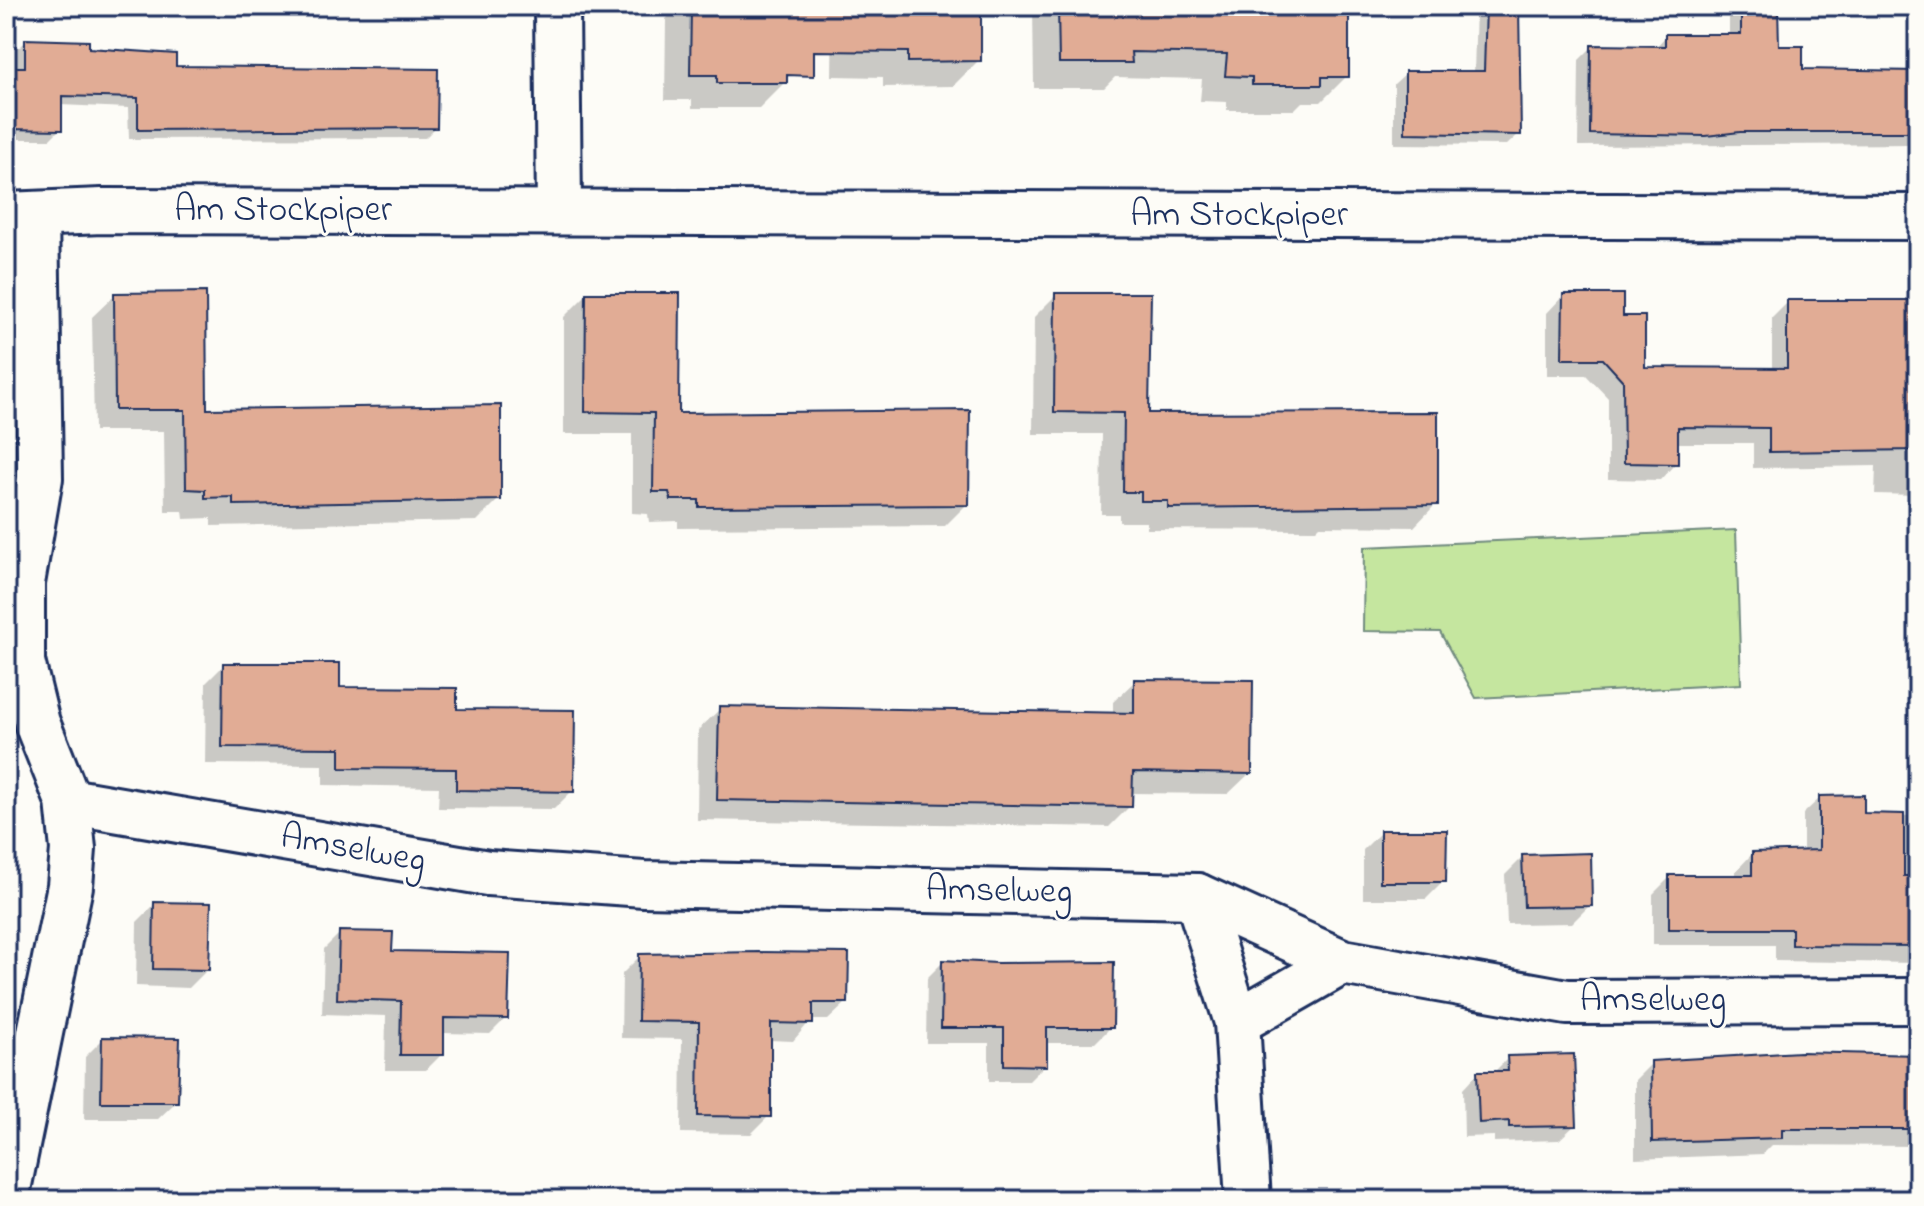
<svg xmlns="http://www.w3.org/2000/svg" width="1924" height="1206" font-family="'Indie Flower',sans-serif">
  <rect width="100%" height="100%" fill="#fdfcf7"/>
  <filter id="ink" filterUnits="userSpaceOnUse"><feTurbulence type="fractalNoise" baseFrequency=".0125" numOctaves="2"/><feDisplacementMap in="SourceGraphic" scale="16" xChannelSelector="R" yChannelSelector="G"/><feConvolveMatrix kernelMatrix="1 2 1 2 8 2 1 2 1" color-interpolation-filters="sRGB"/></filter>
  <g filter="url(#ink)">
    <path fill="#c5e69f" stroke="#708a7e" stroke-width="2" d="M1736 530 1741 684 1476 698 1440 632 1363 631 1364 547Z"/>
    <g fill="#0003">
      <path d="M679 6H787L790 74 785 82 759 108H692V100H665L666 19Z"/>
      <path d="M833 6H979V60L953 86 883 87V77L832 76Z"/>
      <path d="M1033 6H1347V76L1321 102H1302L1294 110H1227V102L1200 101 1202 79 1115 77 1104 88H1034Z"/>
      <path d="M1476 6H1517L1519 134 1507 145 1394 144V84L1406 73H1474Z"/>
      <path d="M1729 6H1776L1777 48 1801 71 1918 72V144L1578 146 1579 60 1592 47 1655 48 1666 36H1729Z"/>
      <path d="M26 41 87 50 435 128 425 138 129 139 128 108 60 105V129L50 139H6V47H20Z"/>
      <path d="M115 295 205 411 499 499 477 521 211 526V518L184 519 183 511H165L164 431H94L92 317Z"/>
      <path d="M586 295 677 415 967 504 945 526 678 528V521L649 522 648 514 632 513V434H564V317Z"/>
      <path d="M1056 295 1147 415 1436 504 1414 527 1320 526 1316 530 1147 529V522H1119V514H1101L1102 434H1033L1034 317Z"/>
      <path d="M1563 296 1621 318 1643 369 1772 370V318L1788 302H1918V495L1875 494 1876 466 1753 468V443H1676V463L1660 480 1608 479V398L1586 375H1547V313Z"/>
      <path d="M224 665 455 711 572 791 554 809 438 808 439 787 323 785V765L205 764 206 683Z"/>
      <path d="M1135 681 1250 773 1228 794 1130 793V806L1109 827 697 820 698 730 720 709 1113 715V702Z"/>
      <path d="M1820 798 1862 815 1918 816V963L1775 961V945H1653V894L1670 877H1736V871L1752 854 1803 853V814Z"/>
      <path d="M1381 832 1444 881 1426 899H1363V850Z"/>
      <path d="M1523 857 1590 905 1572 923 1507 924 1505 875Z"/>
      <path d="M155 904 207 970 189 988 136 986 137 922Z"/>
      <path d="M340 933 390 953 506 1018 490 1034 442 1033V1054L426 1070H385L386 1016 322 1014 324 949Z"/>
      <path d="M640 956 846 1003 828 1020H811L793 1041 769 1040V1116L751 1134 681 1133 682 1039 621 1038 622 974Z"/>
      <path d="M943 962 1111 1027 1095 1043H1045V1065L1029 1081H989V1043H926L927 978Z"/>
      <path d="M103 1039 176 1102 158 1119H84L85 1057Z"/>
      <path d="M1918 1056V1146L1772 1145 1763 1154 1635 1159V1080L1652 1063Z"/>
      <path d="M1508 1058 1575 1125 1559 1140 1494 1142V1136L1464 1137 1463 1089 1478 1073H1493Z"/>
    </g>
    <g fill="#e1ac95" stroke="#1b2f5e" stroke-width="2">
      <path d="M691 6H981V61L908 62V52L814 51V76L787 75V83H717V75H690Z"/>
      <path d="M1058 6H1349V77H1322V85H1252V77L1225 76 1227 54 1131 52 1132 63H1059Z"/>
      <path d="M1486 6H1519L1521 135 1405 133V71H1484Z"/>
      <path d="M1741 6H1778L1779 46H1803V69L1918 71V132H1740L1706 136 1590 134 1591 45 1665 46V34H1741Z"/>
      <path d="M25 39 89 41V48L176 54V66L438 69 437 128 138 130V98L62 96V130L6 129V67H25Z"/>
      <path d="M206 292 207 409 501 405V500L233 505V497L205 498V490L186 489 185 410H115L114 293Z"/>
      <path d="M586 293H680L679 413 970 410 969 505 699 507V500H671L669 492H653L654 413 585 412Z"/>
      <path d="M1055 293H1151L1149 413 1438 412V505L1168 508V501H1141V492H1123L1124 413 1054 412Z"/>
      <path d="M1563 294H1623V316H1645V367L1787 368V300H1918V450L1769 452V428L1678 427V464L1624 463 1623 381 1603 359H1562Z"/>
      <path d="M223 663H340V687L457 688V709L575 710 574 792 456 790V769L340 768V748L222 747Z"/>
      <path d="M1134 679 1253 680 1252 774 1133 772 1132 807 717 800 719 706 1134 713Z"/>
      <path d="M1864 795V813L1904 814V876H1918V946L1792 945V929H1669V875H1752V852L1819 850V796Z"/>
      <path d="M1380 830H1447L1446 882H1380Z"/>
      <path d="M1591 853 1592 906 1524 907 1522 855Z"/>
      <path d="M154 902 211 903 209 970 153 969Z"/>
      <path d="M339 931 393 932 392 951 510 953 508 1019 444 1018V1055H400L401 1001 337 999Z"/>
      <path d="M758 952 849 953 848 1003H813V1024L771 1023V1117L698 1116 699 1022 638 1021 639 954Z"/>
      <path d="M942 960 997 963 1114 962 1113 1028H1047V1066L1004 1065V1028H941Z"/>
      <path d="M102 1037 180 1038 178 1102H101Z"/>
      <path d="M1800 1052 1918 1055V1129H1782V1138L1652 1142 1651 1061Z"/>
      <path d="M1574 1054 1577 1126 1509 1127V1121L1479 1123 1477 1071H1508L1507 1056Z"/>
    </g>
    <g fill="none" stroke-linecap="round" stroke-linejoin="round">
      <defs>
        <g id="minor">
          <path d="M557 6 559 212"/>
          <path d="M6 215 102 211 1918 217"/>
          <path d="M68 801 488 873 644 884 1197 896 1342 962 1567 1002 1918 1001"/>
          <path d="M1197 896 1237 1022 1248 1200"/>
          <path d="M1237 1022 1342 962"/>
          <path d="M6 1199 70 886 73 849 68 801 37 723 22 662V583L40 478 36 214"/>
        </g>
      </defs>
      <use href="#minor" stroke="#1b2f5e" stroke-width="50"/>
      <use href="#minor" stroke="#fdfcf7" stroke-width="44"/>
    </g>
  </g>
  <g text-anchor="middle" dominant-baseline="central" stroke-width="6" stroke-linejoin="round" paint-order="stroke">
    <g font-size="36" fill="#1b2f5e" stroke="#fdfcf7">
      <text x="283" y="211">Am Stockpiper</text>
      <text x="1239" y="216">Am Stockpiper</text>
      <text transform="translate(353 850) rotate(10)">Amselweg</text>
      <text transform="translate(999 892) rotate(1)">Amselweg</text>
      <text x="1653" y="1001">Amselweg</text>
    </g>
  </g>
  <rect width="1924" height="1206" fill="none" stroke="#fdfcf7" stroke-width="32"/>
  <rect x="16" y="16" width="1892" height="1174" fill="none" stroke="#1b2f5e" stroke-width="3" filter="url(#ink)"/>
</svg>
